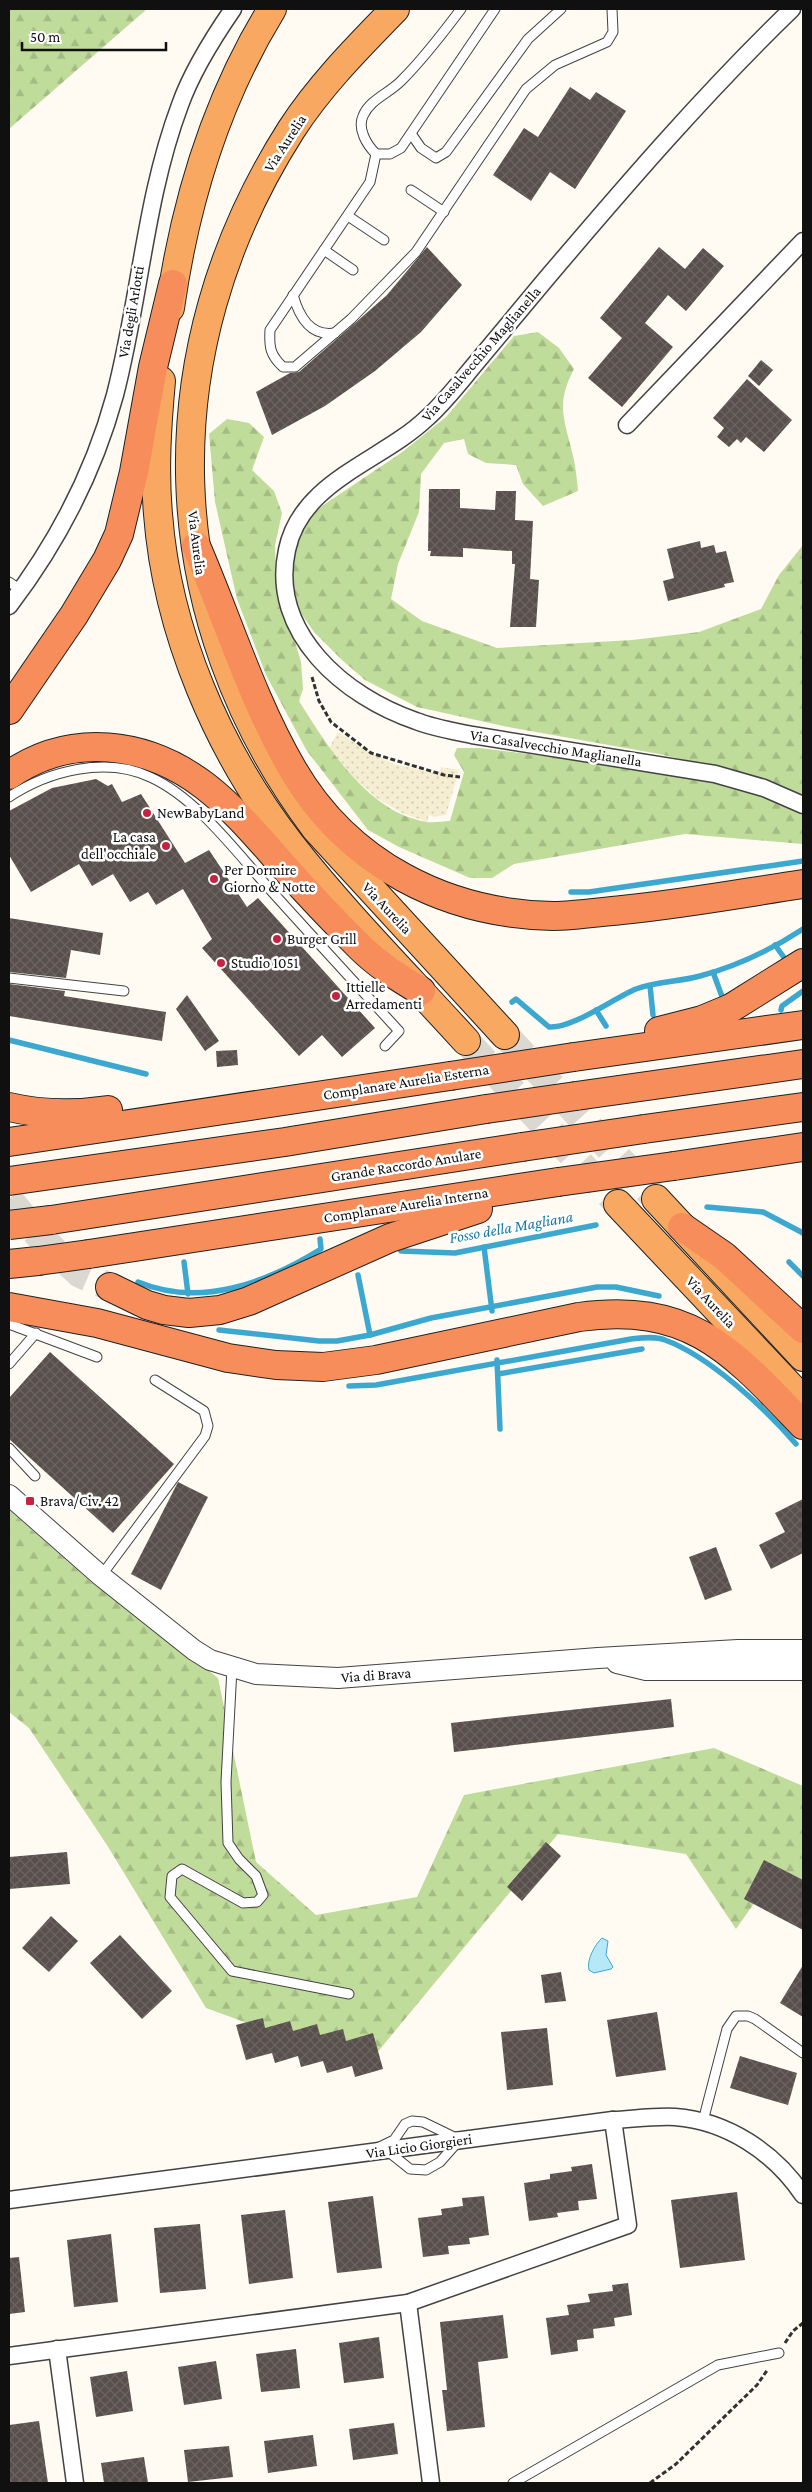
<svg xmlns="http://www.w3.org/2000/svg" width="812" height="2492" font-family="'Crimson Pro',serif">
  <defs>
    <pattern id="farmland-dots" width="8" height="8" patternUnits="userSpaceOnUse" patternTransform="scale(1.25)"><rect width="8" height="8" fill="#f6eed2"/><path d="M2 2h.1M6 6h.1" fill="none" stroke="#d2cbb3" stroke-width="1.8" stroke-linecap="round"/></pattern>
    <pattern id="forest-firs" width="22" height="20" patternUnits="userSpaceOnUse" patternTransform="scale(1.25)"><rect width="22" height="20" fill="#c0dc9a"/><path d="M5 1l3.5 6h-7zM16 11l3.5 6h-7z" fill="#a4bc84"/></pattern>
    <pattern id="building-cross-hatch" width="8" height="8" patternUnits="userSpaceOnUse" patternTransform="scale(1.25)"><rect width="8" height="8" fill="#594f4c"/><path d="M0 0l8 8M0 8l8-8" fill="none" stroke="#6c6461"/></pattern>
  </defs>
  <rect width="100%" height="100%" fill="#fffbf3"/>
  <path fill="url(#farmland-dots)" d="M338 732 369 752 394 764 438 774 441 767 459 770 446 815 434 817 429 815 427 822 402 813 378 799 355 779 329 748Z"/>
  <g fill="url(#forest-firs)">
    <path d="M9 9H147L9 129Z"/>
    <path d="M538 332 559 348 574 369C554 406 566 423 574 460 576 470 577 481 578 491L543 506 523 484 516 465 486 463 468 454 464 439 444 443 421 474 419 512 398 564 391 599 422 621 497 648 632 640 699 632 761 609 779 575 803 545V796L762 778 659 754 508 727 417 707 365 680 342 660 314 632 298 609 293 581 292 554 299 533 316 510 401 453 446 417 514 336Z"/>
    <path d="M227 419 249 423 264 437 252 470 274 491 282 513 275 545 276 577 301 662 303 689 299 701C328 747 368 813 427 822 434 823 443 821 450 821L464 772 454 755 457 748H480L592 762 747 789 803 815V844L685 834 514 864 492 878H470L399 847 368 830 307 751 266 675 237 599 215 502 209 434Z"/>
    <path d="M9 1510 92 1583 132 1610 218 1678 256 1862 316 1915 417 1897 464 1795 714 1748 803 1786V1905L774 1875 736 1929 686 1854 558 1834 366 2066 206 2008 107 1845 29 1728 9 1712Z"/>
  </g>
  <path fill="#b7e8f7" stroke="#3ca8d0" d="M602 1938 608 1941 606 1955 613 1967 611 1969 594 1973 589 1970C586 1961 595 1944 602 1938Z"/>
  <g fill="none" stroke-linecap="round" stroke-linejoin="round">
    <g stroke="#3ca8d0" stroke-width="5.5">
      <path d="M571 892H589L803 861"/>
      <path d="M775 945 788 963"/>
      <path d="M713 972 724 1002"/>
      <path d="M650 986 653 1015"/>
      <path d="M512 1002 516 999 549 1027C572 1029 614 998 636 989 656 981 679 982 700 976 737 966 771 950 803 929"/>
      <path d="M596 1010 606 1026"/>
      <path d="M781 1010 782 1006 803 991"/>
      <path d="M9 1040 146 1074"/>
      <path d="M707 1207 763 1212 803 1233"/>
      <path d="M484 1247 492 1311"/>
      <path d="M401 1251 455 1253 596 1225"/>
      <path d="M184 1262 188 1294"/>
      <path d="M789 1262 803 1276"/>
      <path d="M358 1275 370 1335"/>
      <path d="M138 1282C201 1308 266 1283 321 1249L320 1239"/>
      <path d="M219 1330 319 1341H337L370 1335 431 1318 597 1287H616L659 1296"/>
      <path d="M497 1360 500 1429"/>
      <path d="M498 1374 642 1349"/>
      <path d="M349 1386 376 1385 631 1339C642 1338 655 1336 665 1340 709 1356 765 1408 796 1444"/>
    </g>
  </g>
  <g fill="url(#building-cross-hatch)">
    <path d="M570 87 590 100 596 92 626 111 575 189 550 172 531 201 493 175 524 128 538 137Z"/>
    <path d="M427 247 462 285 421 332 375 371 325 406 272 435 256 392 290 373 299 372 387 295Z"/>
    <path d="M659 247 685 269 703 248 724 266 686 311 668 295 645 323 673 347 622 407 588 378 622 338 600 318Z"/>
    <path d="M761 360 773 370 759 386 748 376Z"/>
    <path d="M747 379 792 420 764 452 746 437 741 443 737 439 729 447 717 437 724 428 713 418Z"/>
    <path d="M429 489H460V508L495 510 496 491H516L515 520 533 521 530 579 539 580 536 627H510L515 564H512V551L463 548V557L430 556 431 551H428Z"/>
    <path d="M700 541 701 548 714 545 716 553 726 551 734 582 724 584 725 587 668 601 663 581 674 578 667 549Z"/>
    <path d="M96 779 108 786 112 784 122 802 141 794 185 863 209 850 247 907 258 898 375 1028 342 1057 322 1035 299 1056 202 948 212 939 183 889 156 905 148 892 130 902 113 874 92 886 79 864 31 892 9 855V811L52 788Z"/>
    <path d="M9 918 103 933 100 955 71 950 66 978 9 972Z"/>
    <path d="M9 984 65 991 64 996 166 1012 162 1041 9 1016Z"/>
    <path d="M187 995 219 1041 205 1051 176 1009Z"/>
    <path d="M237 1050 238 1065 217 1067 216 1051Z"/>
    <path d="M50 1352 174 1464 113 1533 9 1439V1398Z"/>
    <path d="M178 1482 208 1497 161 1590 131 1574Z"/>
    <path d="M803 1499V1553L771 1569 759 1545 785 1532 775 1513Z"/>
    <path d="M716 1547 732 1590 705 1600 689 1557Z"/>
    <path d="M671 1699 674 1727 454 1752 451 1723Z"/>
    <path d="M546 1842 561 1856 522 1901 507 1887Z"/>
    <path d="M67 1852 70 1884 9 1889V1857Z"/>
    <path d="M764 1860 803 1880V1930L744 1899Z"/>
    <path d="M51 1916 78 1941 49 1972 22 1948Z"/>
    <path d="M120 1935 172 1991 142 2019 90 1963Z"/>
    <path d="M803 1965V2017L780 2003Z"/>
    <path d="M561 1972 566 2001 545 2003 541 1975Z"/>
    <path d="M657 2012 666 2070 616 2077 607 2020Z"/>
    <path d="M263 2018 265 2028 290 2021 293 2031 317 2024 320 2035 343 2029 346 2041 373 2033 383 2069 355 2077 352 2066 327 2073 323 2061 301 2067 298 2056 275 2063 272 2053 246 2060 236 2025Z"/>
    <path d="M547 2028 553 2085 507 2090 501 2032Z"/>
    <path d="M740 2056 797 2073 788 2105 730 2088Z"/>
    <path d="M592 2164 597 2199 578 2201 579 2210 557 2213 558 2217 529 2221 524 2183 550 2179V2174L572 2171 571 2167Z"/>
    <path d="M737 2192 745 2260 680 2268 671 2200Z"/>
    <path d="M373 2196 382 2268 337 2273 328 2202Z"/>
    <path d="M484 2196 489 2235 469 2238 470 2244 448 2246 449 2254 423 2257 418 2218 442 2215 441 2209 463 2206 462 2198Z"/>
    <path d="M285 2210 293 2278 249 2284 241 2215Z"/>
    <path d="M200 2224 206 2289 160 2293 154 2228Z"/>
    <path d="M111 2234 118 2302 74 2307 67 2240Z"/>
    <path d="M19 2257 25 2312 9 2314V2258Z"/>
    <path d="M628 2283 632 2315 614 2318 615 2326 593 2329 594 2338 577 2340 578 2351 551 2355 546 2318 569 2315 567 2305 590 2302 588 2294 613 2291 612 2285Z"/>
    <path d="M503 2315 508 2358 478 2362 485 2427 447 2431 442 2390H447L440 2322Z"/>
    <path d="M379 2337 384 2378 344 2383 339 2343Z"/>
    <path d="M296 2349 300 2388 261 2392 256 2354Z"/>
    <path d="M216 2361 222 2399 184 2405 178 2367Z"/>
    <path d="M127 2371 133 2411 96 2417 90 2377Z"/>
    <path d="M39 2421 48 2483H9V2425Z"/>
    <path d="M394 2423 398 2454 353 2460 349 2429Z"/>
    <path d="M313 2435 317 2466 268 2473 264 2441Z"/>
    <path d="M229 2446 233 2477 188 2482 184 2450Z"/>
    <path d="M144 2457 148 2483H104L101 2463Z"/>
  </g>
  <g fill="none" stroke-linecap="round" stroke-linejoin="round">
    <g stroke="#dbd8d1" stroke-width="28" stroke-dasharray="28 14" stroke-linecap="butt">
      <path d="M505 1035 656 1199"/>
      <path d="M466 1041 618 1204"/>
    </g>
    <path stroke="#dbd8d1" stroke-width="28" stroke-dasharray="28 14" stroke-linecap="butt" d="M9 1199 38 1235 80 1274 110 1287"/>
    <defs>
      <g id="service">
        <path d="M461 9C443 33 423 59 402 80 390 93 370 99 363 116 357 129 367 145 376 154L370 182 270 330C269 347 270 355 283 367H295L351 319 416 252 526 89 555 65 607 42 613 32 612 9"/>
        <path d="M412 135 421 148 436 158 446 152 528 39 561 9"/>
        <path d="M376 154H390L401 148 495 9"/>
        <path d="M411 190 444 212"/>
        <path d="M348 216 384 240"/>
        <path d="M324 250 353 270"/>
        <path d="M293 295C299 316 310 337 335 333"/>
        <path d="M9 582 21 590"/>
        <path d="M9 797C48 771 106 756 150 777 195 797 234 849 266 885 310 934 355 983 399 1031L385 1046"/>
        <path d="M9 978 124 991"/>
        <path d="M9 1324 97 1357"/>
        <path d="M9 1364 36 1333"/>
        <path d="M9 1448 35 1476"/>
        <path d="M101 1576 205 1436 208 1426 204 1411 155 1380"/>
        <path d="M232 1668 226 1782 228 1843 239 1859 256 1876 263 1895 257 1902 243 1903 182 1869 172 1876 170 1897 232 1971 349 1994"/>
        <path d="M412 2121 423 2122 454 2137H482L455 2145 440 2162 426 2170 410 2169 390 2153 369 2152 394 2140 405 2124Z"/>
        <path d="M703 2121 727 2029 736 2016H748L755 2019 803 2053"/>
        <path d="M513 2483 718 2365 779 2353"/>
      </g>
      <g id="minor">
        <path d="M792 9C704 94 625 186 546 279 523 307 499 335 476 363 460 382 445 402 427 418 381 462 301 481 287 550 269 633 345 697 416 721 434 728 453 731 472 735L715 774 764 788 803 805"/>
        <path d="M627 425 803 241"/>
        <path d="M9 606C57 543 94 472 115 395 140 299 145 198 180 105 192 71 213 38 233 9"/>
        <path d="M9 2200 613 2120C633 2119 654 2116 675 2117 727 2121 774 2152 803 2195"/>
        <path d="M408 2303 431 2483"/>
        <path d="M57 2349 75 2483"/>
        <path d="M9 2356 408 2303 628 2225 613 2120"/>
      </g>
      <g id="tertiary">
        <path d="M9 1495 101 1576 194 1650 210 1660 256 1674 338 1678 598 1658 738 1650H803"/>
        <path d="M617 1663 646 1670H803"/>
      </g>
      <g id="trunk">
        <path d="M395 9C358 47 320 85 291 130 149 353 156 617 316 829L505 1035"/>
        <path d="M170 308C185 202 216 100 272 9"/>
        <path d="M161 381C157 425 154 469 158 514 167 632 218 751 291 845 345 914 407 976 466 1041"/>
        <path d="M656 1199 803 1357"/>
        <path d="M618 1204 803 1400"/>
      </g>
      <g id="motorway">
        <path d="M196 546C228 620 252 700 293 770 348 864 446 914 553 916 576 916 599 912 622 910 683 904 743 893 803 884"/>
        <path d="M9 710 74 615 107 560 119 534 134 472 153 367 173 284"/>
        <path d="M9 775C71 732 146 741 205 786 236 810 261 841 287 870 310 896 335 922 360 947 378 965 399 978 421 991"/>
        <path d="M659 1031 702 1020 731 1008 803 963"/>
        <path d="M574 1057 803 1025"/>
        <path d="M576 1096 803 1064"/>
        <path d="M9 1107C43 1115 74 1115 108 1110"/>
        <path d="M644 1129 803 1107"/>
        <path d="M9 1142 450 1076"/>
        <path d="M674 1166 803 1147"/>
        <path d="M9 1181 285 1142 486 1109"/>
        <path d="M51 1220 522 1147"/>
        <path d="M682 1227 724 1256 803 1329"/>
        <path d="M89 1254 558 1182"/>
        <path d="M9 1264 38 1261"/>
        <path d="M110 1287 147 1305 164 1310 189 1313 220 1310 249 1301 390 1238 478 1209"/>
        <path d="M9 1307 97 1323 228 1358 276 1365 323 1367 376 1360 579 1317C691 1302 732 1351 803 1425"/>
      </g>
    </defs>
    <use href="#service" stroke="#434343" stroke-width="11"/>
    <use href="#minor" stroke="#434343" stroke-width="19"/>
    <use href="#tertiary" stroke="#434343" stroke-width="22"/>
    <use href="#trunk" stroke="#212121" stroke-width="30"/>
    <use href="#motorway" stroke="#212121" stroke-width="30"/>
    <g stroke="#323232" stroke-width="3" stroke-dasharray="5 2.5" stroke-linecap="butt">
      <path d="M312 677 319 701 331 722 371 753 444 775 460 777"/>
      <path d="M785 2343 793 2331 803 2323"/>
      <path d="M650 2483 676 2464 757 2385 768 2369"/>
    </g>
    <use href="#service" stroke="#fff" stroke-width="9"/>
    <use href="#minor" stroke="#fff" stroke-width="16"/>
    <use href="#tertiary" stroke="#fff" stroke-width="20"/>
    <use href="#trunk" stroke="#f8a861" stroke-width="28"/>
    <use href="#motorway" stroke="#f68d5a" stroke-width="28"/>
    <defs>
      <g id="motorway-bridge">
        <path d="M450 1076 574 1057"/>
        <path d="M486 1109 576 1096"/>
        <path d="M522 1147 644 1129"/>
        <path d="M558 1182 674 1166"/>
        <path d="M9 1225 51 1220"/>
        <path d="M38 1261 89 1254"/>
      </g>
    </defs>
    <use href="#motorway-bridge" stroke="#212121" stroke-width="30" stroke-linecap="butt"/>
    <use href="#motorway-bridge" stroke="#f68d5a" stroke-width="28"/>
  </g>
  <g fill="#c42441" stroke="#fff" stroke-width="2">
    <circle cx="147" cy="813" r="5"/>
    <circle cx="166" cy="846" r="5"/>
    <circle cx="214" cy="879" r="5"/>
    <circle cx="277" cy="939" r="5"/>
    <circle cx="221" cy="963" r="5"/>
    <circle cx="336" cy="996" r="5"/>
    <rect x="25" y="1496" width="10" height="10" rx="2.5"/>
  </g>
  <g text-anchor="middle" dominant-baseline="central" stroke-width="5" stroke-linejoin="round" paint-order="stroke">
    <g font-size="15" fill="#101010" stroke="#fff">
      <text transform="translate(285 143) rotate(-57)">Via Aurelia</text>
      <text transform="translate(131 312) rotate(-80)">Via degli Arlotti</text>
      <text transform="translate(481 354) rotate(-49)">Via Casalvecchio Maglianella</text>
      <text transform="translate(197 543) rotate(83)">Via Aurelia</text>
      <text transform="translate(556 748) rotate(9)">Via Casalvecchio Maglianella</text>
      <text transform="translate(387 908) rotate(47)">Via Aurelia</text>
      <text transform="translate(406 1082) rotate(-9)">Complanare Aurelia Esterna</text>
      <text transform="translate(406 1165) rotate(-9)">Grande Raccordo Anulare</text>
      <text transform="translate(406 1205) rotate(-9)">Complanare Aurelia Interna</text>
      <text transform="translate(711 1302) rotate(47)">Via Aurelia</text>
      <text transform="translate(376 1675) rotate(-4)">Via di Brava</text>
      <text transform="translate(419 2146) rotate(-8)">Via Licio Giorgieri</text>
    </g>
    <g font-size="15" fill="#101010" stroke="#fff" text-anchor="start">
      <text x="157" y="813">NewBabyLand</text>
      <text x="156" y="837" text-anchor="end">La casa<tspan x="156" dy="17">dell'occhiale</tspan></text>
      <text x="224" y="870">Per Dormire<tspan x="224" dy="17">Giorno &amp; Notte</tspan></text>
      <text x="287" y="939">Burger Grill</text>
      <text x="231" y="963">Studio 1051</text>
      <text x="346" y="987">Ittielle<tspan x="346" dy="17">Arredamenti</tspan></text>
      <text x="40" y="1501">Brava/Civ. 42</text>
    </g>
    <g font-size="16" font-style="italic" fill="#167aa5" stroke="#fff">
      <text transform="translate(511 1227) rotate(-10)">Fosso della Magliana</text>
    </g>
  </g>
  <rect width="812" height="2492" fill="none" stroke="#101010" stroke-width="20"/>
  <path d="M22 42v8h144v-8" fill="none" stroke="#101010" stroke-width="2.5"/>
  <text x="30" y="42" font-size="15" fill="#101010" stroke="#ffffff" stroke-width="4" paint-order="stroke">50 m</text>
</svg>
